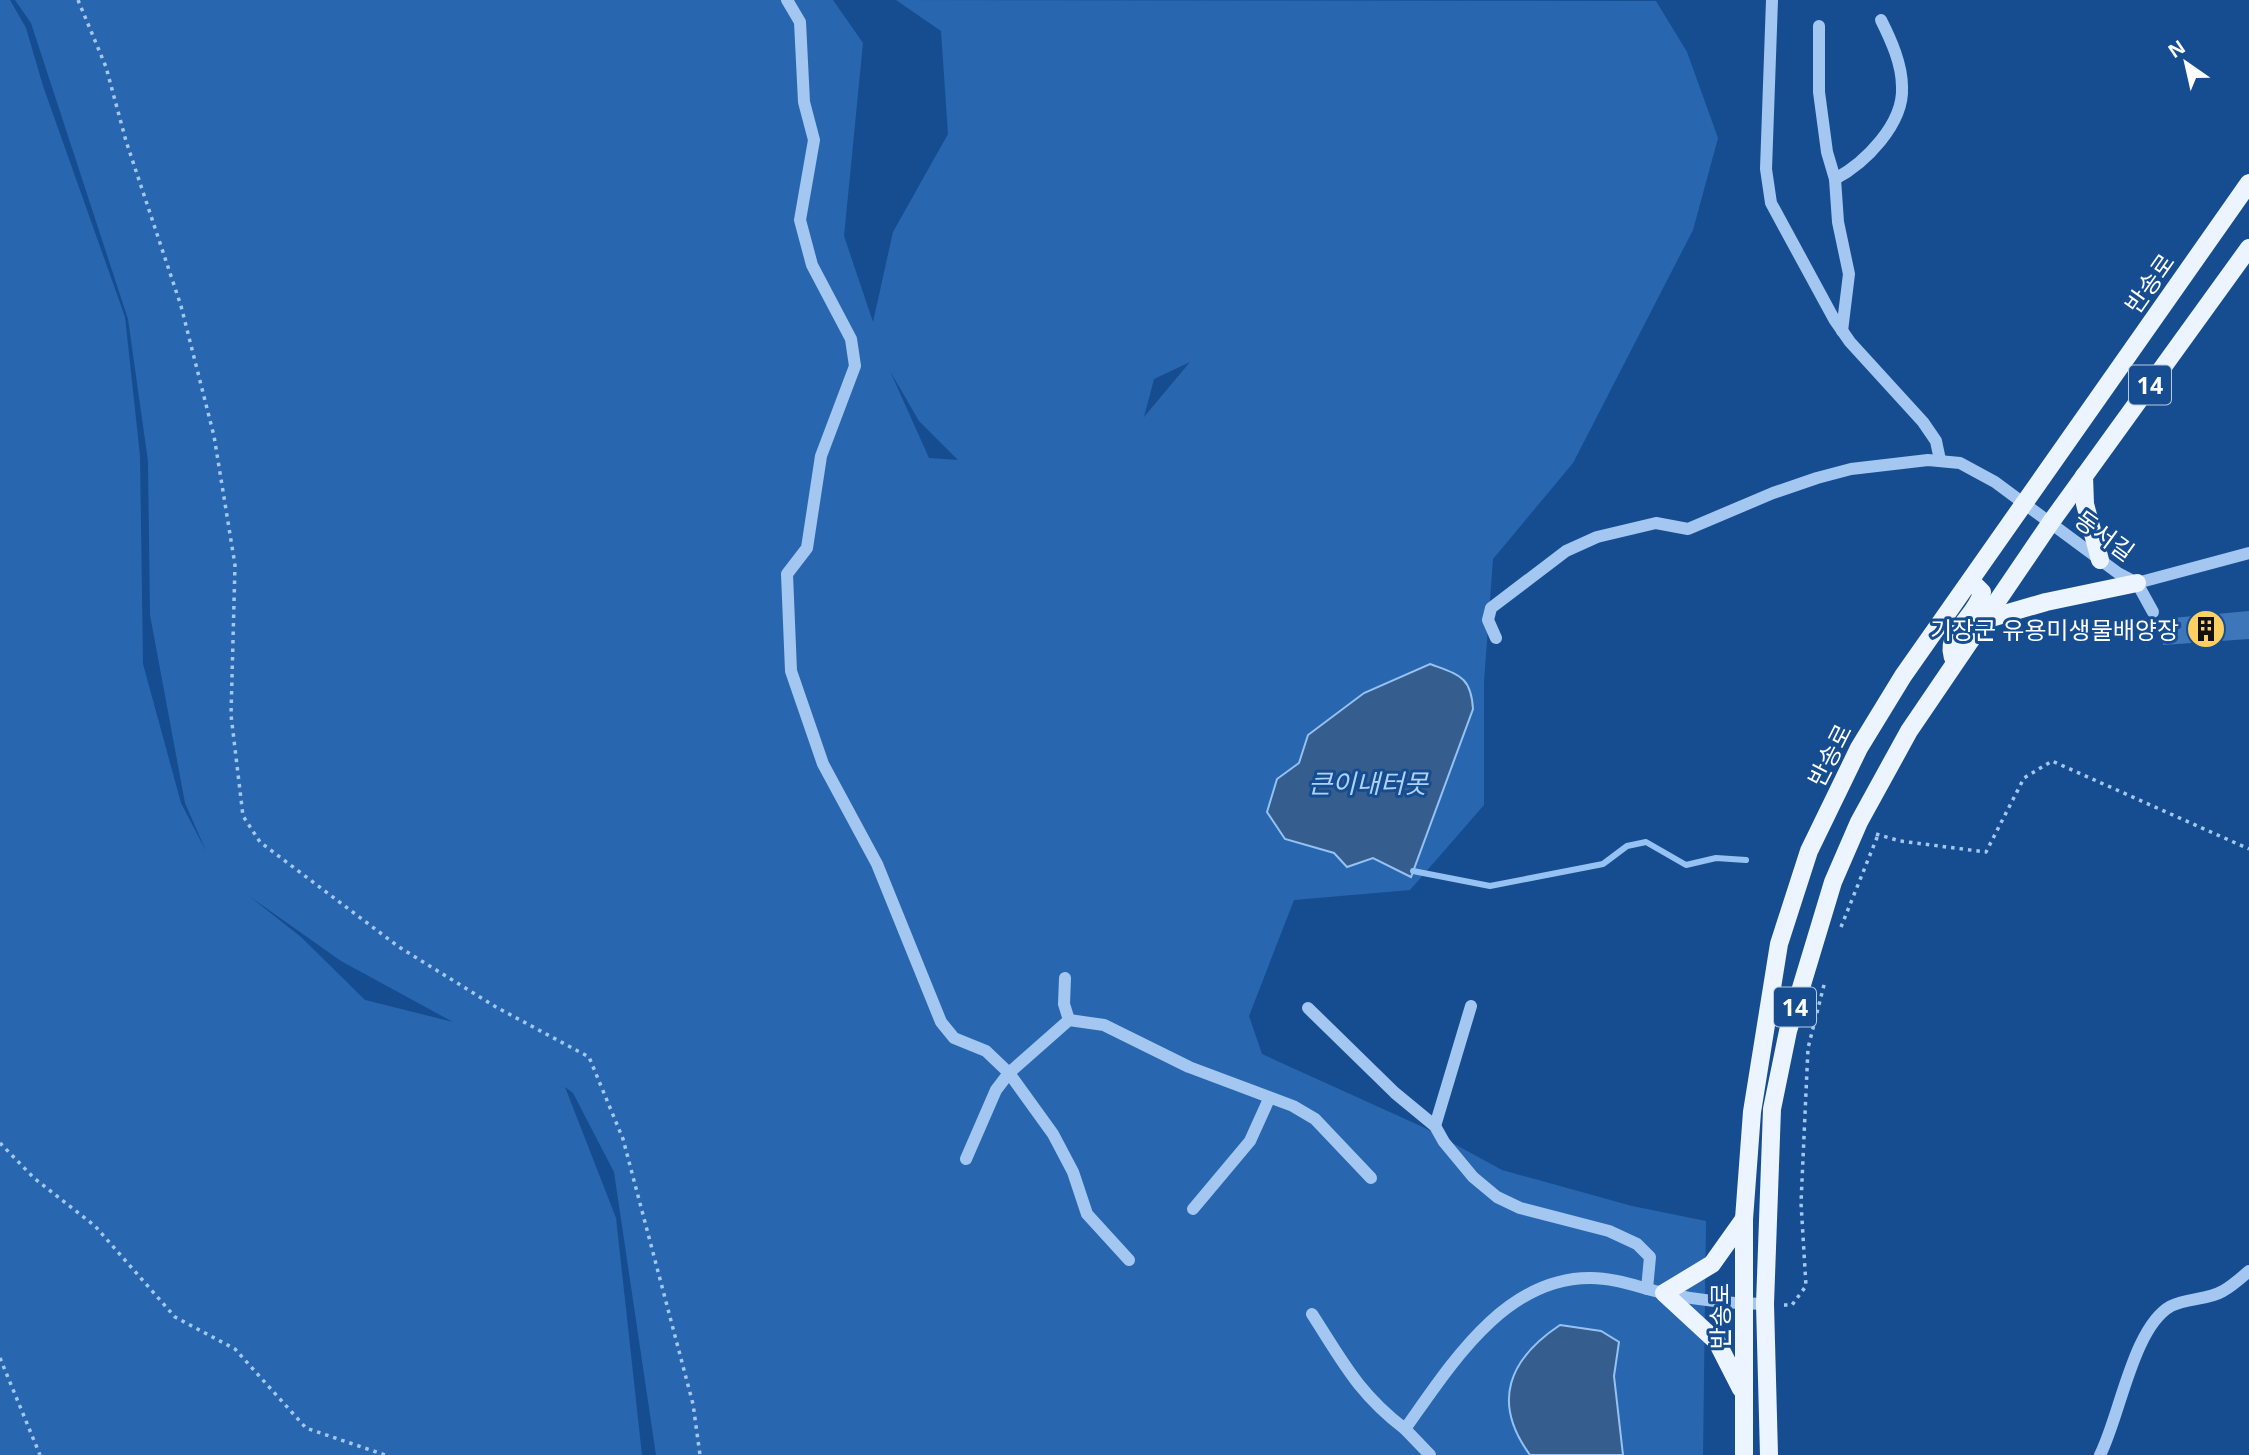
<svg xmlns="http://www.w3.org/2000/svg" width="2249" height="1455" font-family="'Open Sans','Noto Sans KR',sans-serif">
  <rect width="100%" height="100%" fill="#164d91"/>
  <path fill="#2867af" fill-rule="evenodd" d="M0 0H10L26 28 43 86 125 317 140 456 143 664 181 803 206 851 185 803 150 615 148 461 128 319 31 23 15 0H833L863 43 844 236 873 322 893 232 948 134 941 31 896 0 1656 1 1687 52 1718 138 1693 230 1573 463 1493 559 1484 681V805L1410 890 1294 900 1249 1016 1262 1054 1425 1128 1502 1170 1632 1206 1706 1221 1703 1455H656L614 1172 573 1093 565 1087 616 1218 642 1455H0ZM1190 362 1144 417 1154 379ZM890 371 919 421 958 460 929 458ZM249 896 341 961 453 1022 365 1000 301 937Z"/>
  <g fill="#355d8e" stroke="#95c2f3" stroke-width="2">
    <path d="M1430 664C1459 675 1471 676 1473 709L1411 877 1373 858 1347 867 1334 853 1285 839 1267 812 1277 779 1299 763 1308 735 1364 693Z"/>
    <path d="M1560 1325 1601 1331 1619 1342 1614 1376 1623 1455H1530C1491 1402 1509 1359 1560 1325Z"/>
  </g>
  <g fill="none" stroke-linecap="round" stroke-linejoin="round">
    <path stroke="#95c2f3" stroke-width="6" d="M1413 871 1490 886 1603 864 1627 846 1646 842 1686 865 1716 858 1746 860"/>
  </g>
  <path fill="#3e77b9" d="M2249 611V639L2163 645 2161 619Z"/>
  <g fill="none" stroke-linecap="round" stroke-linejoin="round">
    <g stroke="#a3c7f0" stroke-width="3.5" stroke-dasharray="3.5 5" stroke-linecap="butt">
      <path d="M78 0 106 67 126 141 181 306 214 436 235 565 231 715 243 816 260 842 399 947 496 1007 589 1057 623 1139 693 1404 700 1455"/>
      <path d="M1876 834 1900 841 1986 852 2024 778 2052 761 2249 849"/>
      <path d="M1841 927 1878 835"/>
      <path d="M0 1143 34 1178 95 1226 175 1317 235 1349 306 1428 385 1455"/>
      <path d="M1784 1305H1792L1806 1286 1801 1203 1808 1048 1825 981"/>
      <path d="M0 1358 40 1455"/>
    </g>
    <g stroke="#a3c7f0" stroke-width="12">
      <path d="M787 0 800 22 804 102 814 140 800 220 812 265 851 339 855 366 821 456 807 548 787 574 791 671 823 764 877 864 941 1022 954 1038 986 1051 1009 1073 1053 1134 1073 1172 1087 1214 1129 1260"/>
      <path d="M1772 0 1766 169 1771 203 1834 319 1850 342 1923 422 1936 441 1940 460"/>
      <path d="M1819 26V92L1827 152 1835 179 1838 222 1849 274 1842 331"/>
      <path d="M1835 179C1865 163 1904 124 1902 87 1902 64 1891 40 1881 20"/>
      <path d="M2137 583 2153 612"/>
      <path d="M1496 638 1488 620 1491 608 1566 551 1597 537 1656 523 1688 529 1773 493 1817 478 1851 469 1928 460 1960 463 1995 482 2118 573 2137 583 2249 553"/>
      <path d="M1065 978 1064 1004 1069 1020"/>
      <path d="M1308 1008 1395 1093 1435 1126 1444 1142 1473 1177 1497 1197 1520 1208 1609 1231 1637 1244 1650 1257 1647 1289"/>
      <path d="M1435 1126 1471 1006"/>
      <path d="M966 1159 996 1090 1009 1073 1069 1020 1104 1025 1189 1067 1293 1106 1315 1119 1371 1178"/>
      <path d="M1193 1209 1250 1141 1269 1099"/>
      <path d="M1312 1314C1343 1362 1358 1393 1405 1429 1450 1366 1504 1277 1591 1278 1615 1278 1641 1288 1664 1293 1697 1300 1731 1304 1765 1304"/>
      <path d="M1405 1429 1430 1455"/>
      <path d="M2100 1455C2120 1416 2133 1327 2171 1306 2187 1298 2208 1300 2223 1291 2232 1286 2241 1278 2249 1271"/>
    </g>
    <g stroke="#ecf4ff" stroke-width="18">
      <path d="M2084 476 2085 504 2100 560"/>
      <path d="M1984 620 2046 602 2137 583"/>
      <path d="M1955 662C1940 634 1977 618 1982 592L1974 584 1967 586"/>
      <path d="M1741 1389 1717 1342 1664 1293 1712 1264 1744 1219"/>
      <path d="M1744 1455V1219L1752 1112 1779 944 1809 851 1859 748 1903 676 2249 183"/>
      <path d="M1769 1455 1765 1304 1772 1109 1788 1031 1833 882 1859 822 1909 731 2051 522 2249 248"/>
    </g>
  </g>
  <defs>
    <symbol id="building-disc" viewBox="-11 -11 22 22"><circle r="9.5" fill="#ffcf62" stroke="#164d91"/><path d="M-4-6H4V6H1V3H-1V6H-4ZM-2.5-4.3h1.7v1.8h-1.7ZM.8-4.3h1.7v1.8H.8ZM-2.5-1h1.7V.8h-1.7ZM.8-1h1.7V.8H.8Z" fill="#111"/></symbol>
  </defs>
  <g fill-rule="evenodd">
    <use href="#building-disc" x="2184" y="607" width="44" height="44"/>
  </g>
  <g text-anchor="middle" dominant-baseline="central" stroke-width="6" stroke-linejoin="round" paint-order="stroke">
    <g fill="#164d91" stroke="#b9cade" stroke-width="2">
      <rect x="2129" y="365.5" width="42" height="39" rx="5"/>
      <rect x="1774" y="987.5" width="42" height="39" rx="5"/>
    </g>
    <g font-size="23" font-weight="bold" fill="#fff">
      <text x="2150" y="385">14</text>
      <text x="1795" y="1007">14</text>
    </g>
    <g font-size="24" fill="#fff" stroke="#164d91">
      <text transform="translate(2149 283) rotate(-55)">반송로</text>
      <text transform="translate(2105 535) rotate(36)">동서길</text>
      <text transform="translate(1829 755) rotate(-63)">반송로</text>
      <text transform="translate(1719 1316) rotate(-90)">반송로</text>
    </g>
    <g font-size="24" fill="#fff" stroke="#164d91" text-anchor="end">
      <text x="2179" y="629">기장군 유용미생물배양장</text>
    </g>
    <g font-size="26" font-style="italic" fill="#afd1f7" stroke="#164d91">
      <text x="1368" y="783">큰이내터못</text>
    </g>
  </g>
  <g transform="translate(2186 63) rotate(326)" stroke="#164d91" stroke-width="5" paint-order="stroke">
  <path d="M0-5L12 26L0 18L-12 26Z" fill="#ffffff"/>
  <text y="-10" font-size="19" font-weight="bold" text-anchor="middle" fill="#ffffff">N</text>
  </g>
</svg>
